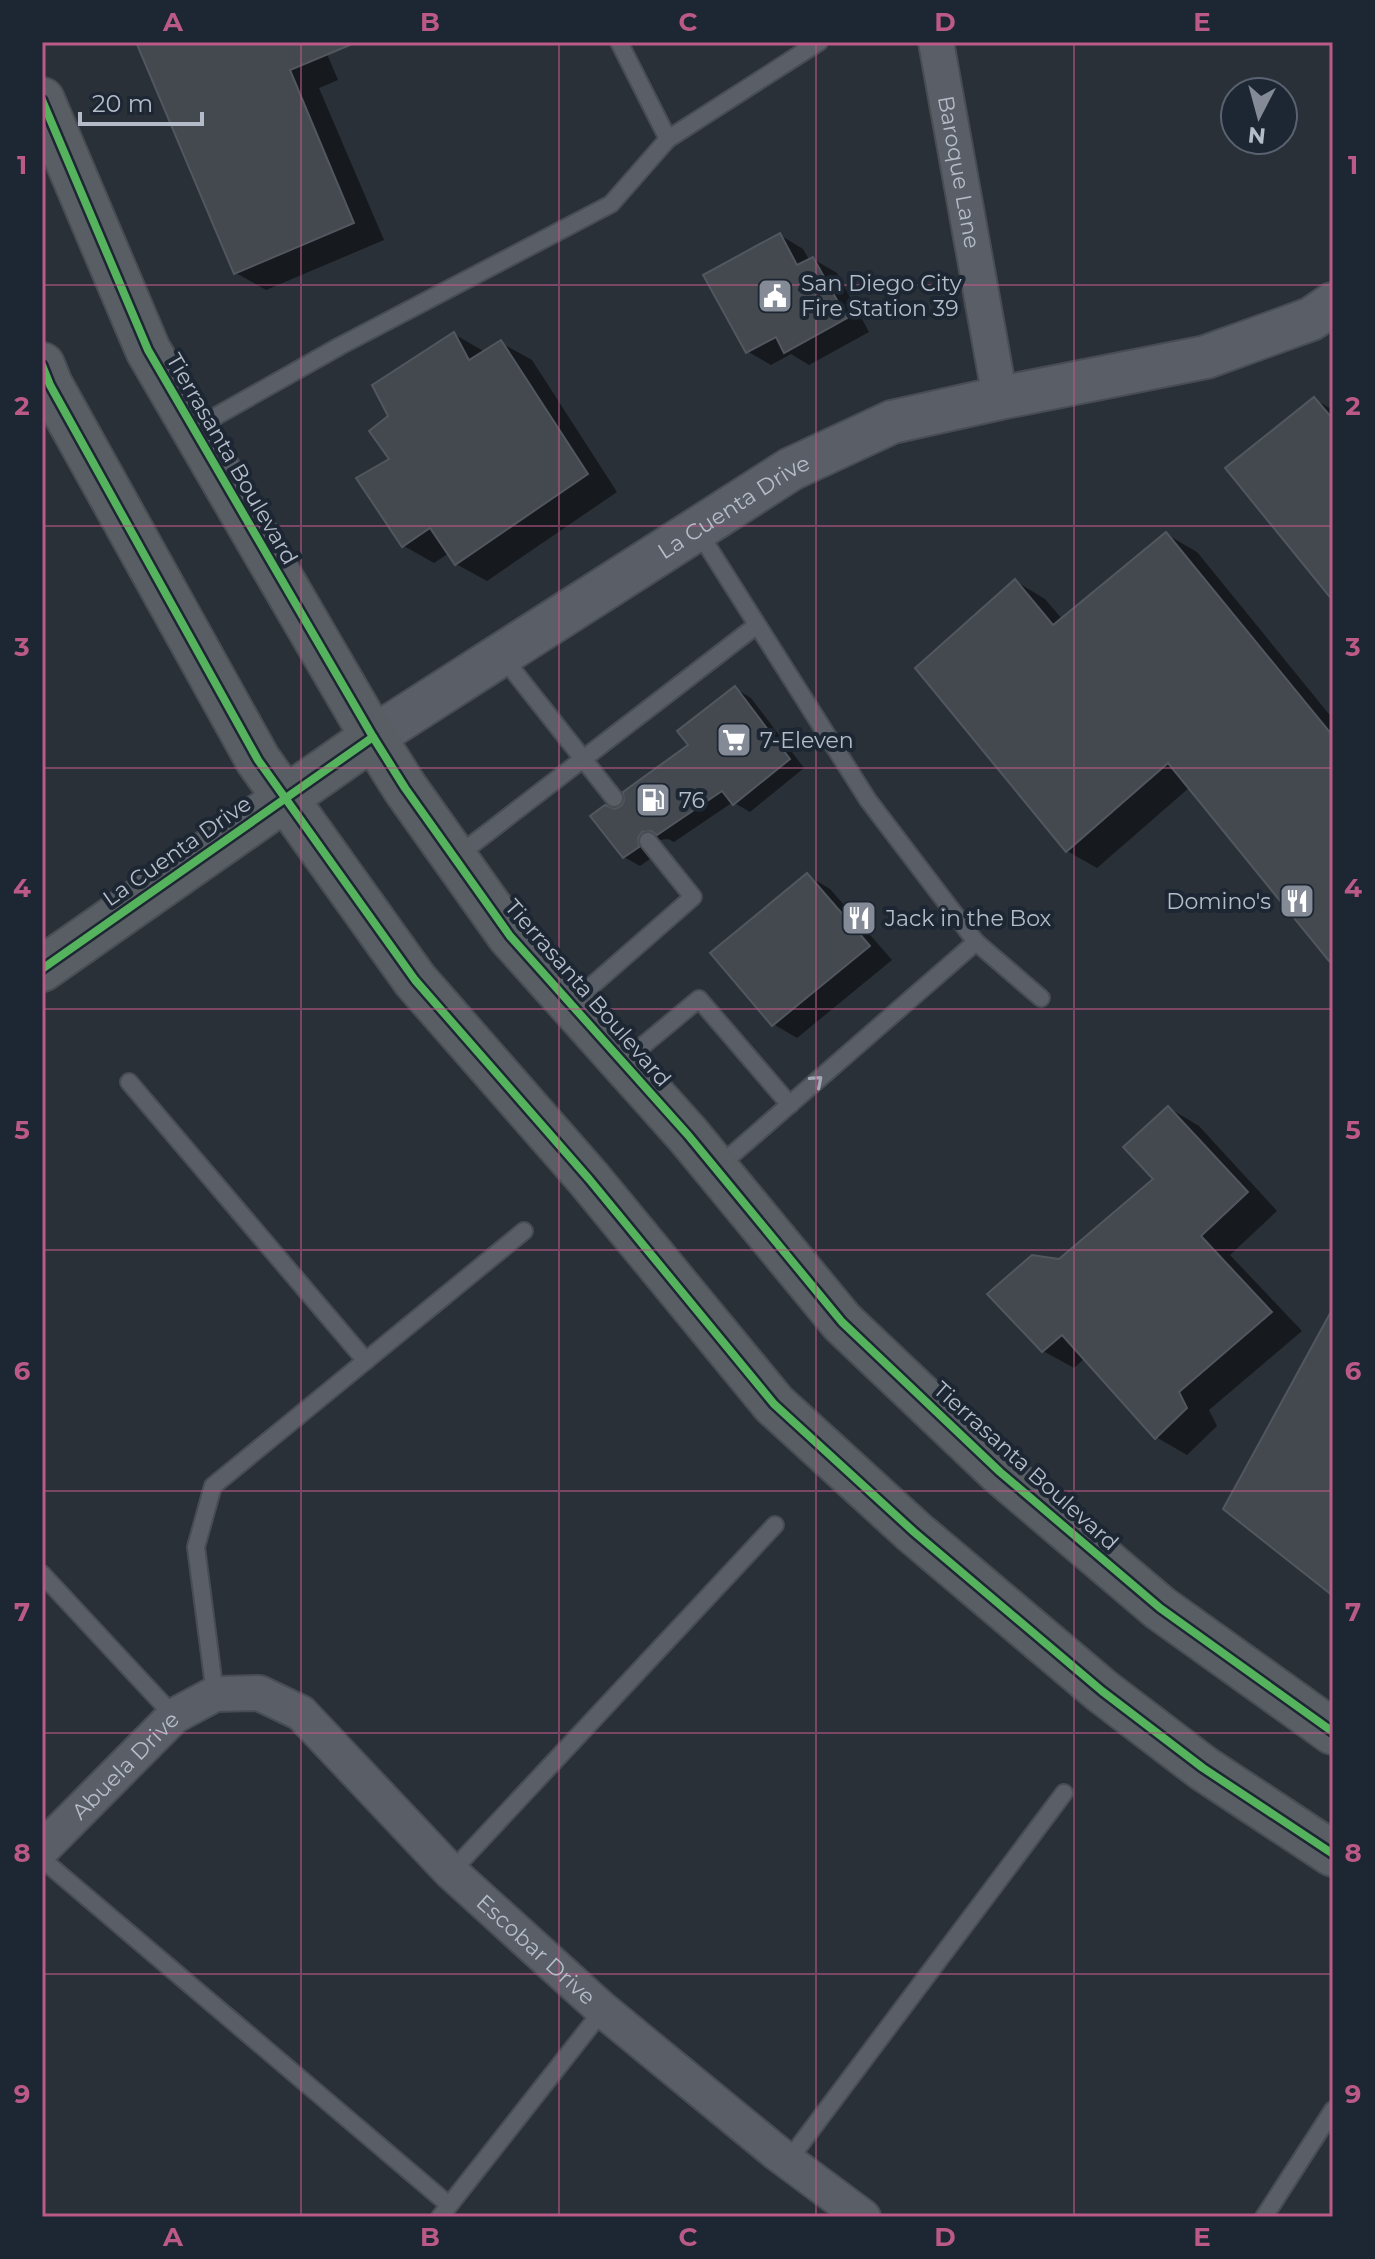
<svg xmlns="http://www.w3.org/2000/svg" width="1375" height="2259" font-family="Montserrat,sans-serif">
  <rect width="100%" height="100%" fill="#2a3038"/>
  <g fill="#0007">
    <path d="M138 42H322L338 80 319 88 384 240 266 290 236 273Z"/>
    <path d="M780 235 803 249 810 261 813 259 837 273 869 332 809 365 791 354 771 365 747 351Z"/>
    <path d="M454 334 485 352 501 343 532 360 617 492 487 581 456 564 449 553 434 563 404 546 392 460 391 416Z"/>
    <path d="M1314 399 1333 410V597Z"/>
    <path d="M1166 534 1197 552 1333 719V962L1190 787 1097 868 1067 851 1015 581 1045 599 1062 619Z"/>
    <path d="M736 689 751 698 804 768 750 812 733 802 674 842 668 839 658 840 653 847 654 856 640 866 624 857 615 811 623 808 691 745Z"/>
    <path d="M807 875 830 889 892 960 797 1038 773 1024Z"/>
    <path d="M1169 1108 1199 1126 1277 1211 1230 1255 1302 1331 1209 1410 1217 1426 1187 1455 1156 1437 1085 1358 1074 1368 1043 1351 1060 1262 1156 1179Z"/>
  </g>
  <g fill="#444950" stroke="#52575f" stroke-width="2">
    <path d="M136 42H357L290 70 354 223 234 274Z"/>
    <path d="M780 233 797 265 813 257 847 318 784 353 776 337 746 353 703 275Z"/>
    <path d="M454 332 469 360 501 340 588 474 455 565 430 528 402 547 356 478 389 459 369 431 388 416 372 385Z"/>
    <path d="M1314 397 1333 419V601L1225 468Z"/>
    <path d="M1166 532 1333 736V966L1168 763 1066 852 915 668 1015 579 1053 625Z"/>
    <path d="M735 686 790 759 733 805 722 791 657 835 651 831 642 832 638 838 639 847 623 858 590 816 605 805 615 809 621 806 624 801 623 792 688 745 677 731Z"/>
    <path d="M807 873 870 946 772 1026 710 953Z"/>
    <path d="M1168 1106 1248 1192 1201 1236 1272 1312 1179 1392 1187 1408 1155 1439 1062 1335 1042 1352 987 1294 1032 1255 1059 1259 1153 1179 1123 1147Z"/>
    <path d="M1333 1308V1596L1223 1509Z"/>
  </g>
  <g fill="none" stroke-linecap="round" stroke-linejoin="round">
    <defs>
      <g id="service">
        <path d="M619 42 668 139 819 42"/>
        <path d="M195 428 340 346 611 204 668 139"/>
        <path d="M698 531 868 800 976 942 1041 998"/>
        <path d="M501 655 614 798"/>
        <path d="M456 857 757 625"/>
        <path d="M572 1003 693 897 648 841"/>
        <path d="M623 1062 699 999 790 1105"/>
        <path d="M129 1082 366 1361"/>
        <path d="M718 1167 976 942"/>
        <path d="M42 1574 174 1716"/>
        <path d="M215 1694 196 1547 213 1486 524 1231"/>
        <path d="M42 1859 449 2205"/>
        <path d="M451 1872 775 1525"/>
        <path d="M788 2161 1064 1793"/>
        <path d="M440 2217 603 2010"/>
        <path d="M1264 2217 1333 2110"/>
      </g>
      <g id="minor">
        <path id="s1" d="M936 42 1000 398"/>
        <path id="s2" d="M42 1849 174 1716 215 1694 259 1693 301 1713 451 1872 603 2010 777 2153 863 2217"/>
      </g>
      <g id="tertiary">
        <path id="s3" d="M373 737 791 469 892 422 1000 398 1206 357 1311 319 1333 304"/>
      </g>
      <g id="secondary">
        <path d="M42 100 148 350 373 737 405 788 510 936 688 1135 842 1322 1000 1472 1160 1608 1333 1732"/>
        <path d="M42 365 50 385 258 760 415 980 589 1179 774 1404 914 1532 1102 1691 1203 1768 1333 1854"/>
        <path d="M42 969 373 737"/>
      </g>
    </defs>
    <use href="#service" stroke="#484c53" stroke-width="20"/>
    <use href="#minor" stroke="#484c53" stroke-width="38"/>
    <use href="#tertiary" stroke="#484c53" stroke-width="46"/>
    <use href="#secondary" stroke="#484c53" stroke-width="48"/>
    <use href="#service" stroke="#5a5e66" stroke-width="16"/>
    <use href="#minor" stroke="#5a5e66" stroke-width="34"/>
    <use href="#tertiary" stroke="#5a5e66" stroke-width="42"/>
    <use href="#secondary" stroke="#595d64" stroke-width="44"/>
    <defs>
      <g id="cycleway">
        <path d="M42 100 148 350 373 737 405 788 510 936 688 1135 842 1322 1000 1472 1160 1608 1333 1732"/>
        <path d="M42 365 50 385 258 760 415 980 589 1179 774 1404 914 1532 1102 1691 1203 1768 1333 1854"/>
        <path d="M42 969 373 737"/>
      </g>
    </defs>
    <use href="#cycleway" stroke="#1d2633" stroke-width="13"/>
    <use href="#cycleway" stroke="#56b35d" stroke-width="8"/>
  </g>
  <defs><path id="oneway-chevron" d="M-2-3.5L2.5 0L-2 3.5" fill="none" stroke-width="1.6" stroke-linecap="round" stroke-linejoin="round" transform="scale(2)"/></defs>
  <use stroke="#a2a9b5" href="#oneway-chevron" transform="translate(817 1081) rotate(-41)"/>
  <path fill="none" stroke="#bc5a87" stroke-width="2" stroke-opacity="0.55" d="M301 42V2217M559 42V2217M816 42V2217M1074 42V2217M42 285H1333M42 526H1333M42 768H1333M42 1009H1333M42 1250H1333M42 1491H1333M42 1733H1333M42 1974H1333"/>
  <defs>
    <symbol id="civic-square" viewBox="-11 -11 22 22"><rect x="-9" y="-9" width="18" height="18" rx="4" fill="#848b96" stroke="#1d2633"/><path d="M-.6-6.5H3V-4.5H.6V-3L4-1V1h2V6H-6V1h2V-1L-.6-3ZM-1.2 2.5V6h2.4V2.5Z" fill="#fff"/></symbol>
    <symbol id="supermarket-square" viewBox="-11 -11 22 22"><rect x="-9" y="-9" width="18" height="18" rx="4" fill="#848b96" stroke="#1d2633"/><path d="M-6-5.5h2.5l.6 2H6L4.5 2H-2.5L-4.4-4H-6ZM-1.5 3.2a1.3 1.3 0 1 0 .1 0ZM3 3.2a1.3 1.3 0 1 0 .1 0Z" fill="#fff"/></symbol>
    <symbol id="fuel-square" viewBox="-11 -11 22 22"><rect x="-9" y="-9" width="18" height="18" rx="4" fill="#848b96" stroke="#1d2633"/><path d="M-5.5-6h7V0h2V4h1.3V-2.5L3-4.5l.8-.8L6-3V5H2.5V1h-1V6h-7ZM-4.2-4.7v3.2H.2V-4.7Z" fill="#fff"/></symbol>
    <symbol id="restaurant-square" viewBox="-11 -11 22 22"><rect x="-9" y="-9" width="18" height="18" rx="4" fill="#848b96" stroke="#1d2633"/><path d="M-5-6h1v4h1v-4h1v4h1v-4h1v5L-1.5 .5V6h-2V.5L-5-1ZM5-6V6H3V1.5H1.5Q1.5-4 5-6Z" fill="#fff"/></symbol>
  </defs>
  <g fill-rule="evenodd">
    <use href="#civic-square" x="755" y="276" width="40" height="40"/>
    <use href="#supermarket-square" x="714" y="720" width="40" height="40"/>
    <use href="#fuel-square" x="633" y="780" width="40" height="40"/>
    <use href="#restaurant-square" x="1277" y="881" width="40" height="40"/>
    <use href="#restaurant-square" x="839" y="898" width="40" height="40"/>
  </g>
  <g text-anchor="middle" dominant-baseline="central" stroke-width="8" stroke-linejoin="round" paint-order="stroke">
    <g font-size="22" fill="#b4bcc9" stroke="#1d2633">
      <text stroke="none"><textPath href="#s1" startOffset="132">Baroque Lane</textPath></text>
      <text transform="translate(232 459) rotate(60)">Tierrasanta Boulevard</text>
      <text stroke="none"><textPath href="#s3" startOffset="428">La Cuenta Drive</textPath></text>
      <text transform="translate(177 851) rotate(-35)">La Cuenta Drive</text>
      <text transform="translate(588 993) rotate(49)">Tierrasanta Boulevard</text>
      <text transform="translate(1026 1466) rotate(42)">Tierrasanta Boulevard</text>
      <text stroke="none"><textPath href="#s2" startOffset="118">Abuela Drive</textPath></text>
      <text stroke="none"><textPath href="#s2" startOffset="658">Escobar Drive</textPath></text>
    </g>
    <g font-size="22" fill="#b4bcc9" stroke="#1d2633" text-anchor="start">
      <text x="801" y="283">San Diego City<tspan x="801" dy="25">Fire Station 39</tspan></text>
      <text x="760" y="740">7-Eleven</text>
      <text x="679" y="800">76</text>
      <text x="1271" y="901" text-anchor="end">Domino's</text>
      <text x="885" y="918">Jack in the Box</text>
    </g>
  </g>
  <rect width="1375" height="2259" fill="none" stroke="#1d2633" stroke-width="88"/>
  <g transform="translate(1259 116) rotate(186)"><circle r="38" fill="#1d2633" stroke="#59626f" stroke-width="2"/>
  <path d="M0-6L14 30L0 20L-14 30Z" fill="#848b96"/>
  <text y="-12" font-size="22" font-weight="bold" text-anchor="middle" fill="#b4bcc9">N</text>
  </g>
  <path d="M80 112v12h122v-12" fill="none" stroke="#b4bcc9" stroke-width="4"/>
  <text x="92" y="112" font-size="24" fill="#b4bcc9" stroke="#1d2633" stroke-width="6" paint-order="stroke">20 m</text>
  <rect x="44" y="44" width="1287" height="2171" fill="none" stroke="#bc5a87" stroke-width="3"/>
  <g font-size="26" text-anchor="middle" font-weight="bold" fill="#bc5a87">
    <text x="173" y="31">A</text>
    <text x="430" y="31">B</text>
    <text x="688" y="31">C</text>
    <text x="945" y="31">D</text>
    <text x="1202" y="31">E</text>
    <text x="22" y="174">1</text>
    <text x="1353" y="174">1</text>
    <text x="22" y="415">2</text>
    <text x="1353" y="415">2</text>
    <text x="22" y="656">3</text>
    <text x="1353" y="656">3</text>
    <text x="22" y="897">4</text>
    <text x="1353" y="897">4</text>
    <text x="22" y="1139">5</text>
    <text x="1353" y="1139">5</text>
    <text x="22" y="1380">6</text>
    <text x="1353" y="1380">6</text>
    <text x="22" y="1621">7</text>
    <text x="1353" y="1621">7</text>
    <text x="22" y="1862">8</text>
    <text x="1353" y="1862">8</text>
    <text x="22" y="2103">9</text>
    <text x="1353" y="2103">9</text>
    <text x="173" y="2246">A</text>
    <text x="430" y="2246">B</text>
    <text x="688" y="2246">C</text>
    <text x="945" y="2246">D</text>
    <text x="1202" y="2246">E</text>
  </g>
</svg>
